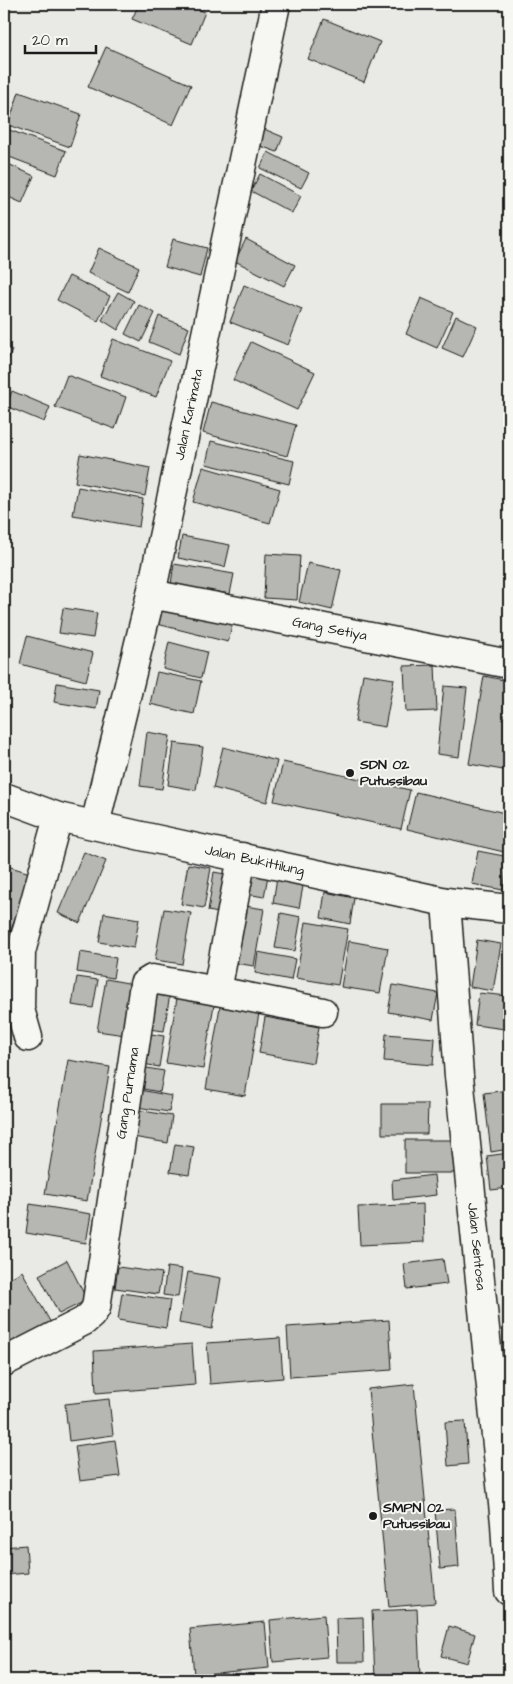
<svg xmlns="http://www.w3.org/2000/svg" width="513" height="1684" font-family="'Architects Daughter',sans-serif">
  <rect width="100%" height="100%" fill="#e9e9e5"/>
  <filter id="ink" filterUnits="userSpaceOnUse"><feTurbulence type="fractalNoise" baseFrequency=".02" numOctaves="2"/><feDisplacementMap in="SourceGraphic" scale="10" xChannelSelector="R" yChannelSelector="G"/><feConvolveMatrix kernelMatrix="1 2 1 2 8 2 1 2 1" color-interpolation-filters="sRGB"/></filter>
  <g filter="url(#ink)">
    <g fill="#b6b6b3" stroke="#1c1c1c">
      <path d="M139 4H184L205 12 192 44 132 19Z"/>
      <path d="M324 19 380 42 364 82 308 59Z"/>
      <path d="M106 47 191 85 173 125 88 87Z"/>
      <path d="M19 92 81 114 70 147 8 125Z"/>
      <path d="M4 128 66 151 57 175 4 155Z"/>
      <path d="M264 129 283 137 277 152 258 145Z"/>
      <path d="M268 152 309 173 301 188 260 168Z"/>
      <path d="M4 162 34 176 22 203 4 195Z"/>
      <path d="M260 174 301 196 292 213 251 191Z"/>
      <path d="M173 239 207 248 200 277 165 267Z"/>
      <path d="M246 239 295 265 284 286 235 261Z"/>
      <path d="M99 248 139 267 128 292 88 273Z"/>
      <path d="M69 276 110 296 98 321 57 300Z"/>
      <path d="M244 285 302 309 288 345 230 322Z"/>
      <path d="M118 292 134 301 118 330 102 320Z"/>
      <path d="M421 298 453 312 437 348 406 334Z"/>
      <path d="M139 305 155 313 141 342 125 334Z"/>
      <path d="M159 316 189 328 179 354 149 342Z"/>
      <path d="M456 316 477 326 463 357 442 348Z"/>
      <path d="M113 339 170 361 156 397 100 376Z"/>
      <path d="M251 342 315 372 297 410 233 380Z"/>
      <path d="M4 347 12 350 4 371Z"/>
      <path d="M67 375 126 397 115 429 55 407Z"/>
      <path d="M12 391 50 407 44 422 6 406Z"/>
      <path d="M211 402 296 425 287 456 203 433Z"/>
      <path d="M211 441 294 461 289 484 206 464Z"/>
      <path d="M80 454 150 468 145 496 75 482Z"/>
      <path d="M203 467 280 489 270 523 193 502Z"/>
      <path d="M78 487 143 499 139 527 73 515Z"/>
      <path d="M182 536 230 545 225 567 178 558Z"/>
      <path d="M266 554 300 556 297 600 264 598Z"/>
      <path d="M308 563 341 570 332 610 299 602Z"/>
      <path d="M174 564 234 574 230 594 171 584Z"/>
      <path d="M164 597 235 615 228 642 157 624Z"/>
      <path d="M63 608 97 613 93 638 59 633Z"/>
      <path d="M27 636 93 653 86 681 20 664Z"/>
      <path d="M169 642 207 652 201 678 163 669Z"/>
      <path d="M435 665 437 711 406 712 404 666Z"/>
      <path d="M157 672 201 681 194 714 150 704Z"/>
      <path d="M363 674 394 679 385 727 355 722Z"/>
      <path d="M484 676 509 681V736L503 770 469 764Z"/>
      <path d="M57 683 99 690 96 709 54 702Z"/>
      <path d="M444 686 467 688 459 757 437 754Z"/>
      <path d="M147 732 170 736 162 789 140 786Z"/>
      <path d="M174 743 203 747 196 790 168 785Z"/>
      <path d="M223 747 277 761 267 802 213 788Z"/>
      <path d="M283 762 410 790 401 829 274 801Z"/>
      <path d="M416 792 509 814V831L504 852 407 829Z"/>
      <path d="M478 851 509 857 503 890 472 884Z"/>
      <path d="M84 852 106 861 80 923 58 913Z"/>
      <path d="M188 864 211 868 204 908 181 904Z"/>
      <path d="M4 865 30 873 6 945 4 944Z"/>
      <path d="M246 866 269 870 264 897 241 893Z"/>
      <path d="M214 872 230 875 224 914 208 911Z"/>
      <path d="M277 877 304 881 299 908 273 903Z"/>
      <path d="M325 892 354 898 350 924 321 918Z"/>
      <path d="M239 905 264 909 254 966 229 962Z"/>
      <path d="M164 909 191 913 182 964 155 960Z"/>
      <path d="M104 913 139 919 134 948 99 942Z"/>
      <path d="M281 913 301 917 295 951 275 948Z"/>
      <path d="M306 922 348 929 338 985 296 978Z"/>
      <path d="M477 940 501 944 493 991 470 987Z"/>
      <path d="M349 941 388 948 380 993 341 987Z"/>
      <path d="M80 952 116 958 113 978 77 972Z"/>
      <path d="M258 952 295 959 291 980 255 973Z"/>
      <path d="M77 977 98 980 93 1008 72 1005Z"/>
      <path d="M106 979 133 984 125 1035 97 1031Z"/>
      <path d="M148 983 171 987 164 1031 140 1028Z"/>
      <path d="M393 985 438 993 433 1020 388 1012Z"/>
      <path d="M178 992 215 999 203 1069 166 1063Z"/>
      <path d="M479 993 508 996 505 1029 475 1025Z"/>
      <path d="M221 1001 260 1007 245 1096 206 1089Z"/>
      <path d="M265 1017 319 1027 313 1063 259 1053Z"/>
      <path d="M138 1032 164 1036 159 1067 133 1062Z"/>
      <path d="M386 1034 435 1038 433 1065 384 1061Z"/>
      <path d="M68 1060 110 1067 87 1201 45 1194Z"/>
      <path d="M135 1066 164 1071 160 1092 132 1087Z"/>
      <path d="M140 1090 172 1096 169 1112 137 1107Z"/>
      <path d="M509 1090V1149L491 1152 484 1093Z"/>
      <path d="M382 1104H428L427 1134H382Z"/>
      <path d="M132 1109 172 1116 168 1143 127 1136Z"/>
      <rect x="405" y="1140" width="51" height="33"/>
      <path d="M175 1144 194 1147 189 1175 170 1172Z"/>
      <path d="M509 1153V1188L491 1190 487 1156Z"/>
      <path d="M434 1175 436 1195 393 1200 392 1180Z"/>
      <path d="M30 1204 91 1214 86 1243 26 1233Z"/>
      <path d="M423 1204 424 1242 360 1245 358 1207Z"/>
      <path d="M443 1259 447 1284 407 1289 404 1264Z"/>
      <path d="M67 1260 87 1300 59 1314 39 1275Z"/>
      <path d="M118 1267 162 1273 158 1294 115 1288Z"/>
      <path d="M167 1267 182 1269 178 1297 163 1295Z"/>
      <path d="M22 1271 52 1325 7 1351 4 1346V1282Z"/>
      <path d="M188 1272 221 1278 212 1329 179 1323Z"/>
      <path d="M122 1293 170 1300 166 1328 118 1320Z"/>
      <path d="M389 1320 392 1370 290 1377 287 1327Z"/>
      <path d="M280 1338 283 1378 210 1384 207 1343Z"/>
      <path d="M192 1344 195 1385 96 1393 94 1351Z"/>
      <path d="M414 1384 435 1603 389 1607 368 1389Z"/>
      <path d="M109 1399 113 1435 69 1441 65 1404Z"/>
      <path d="M465 1421 468 1464 448 1466 445 1422Z"/>
      <path d="M115 1440 120 1476 80 1481 75 1446Z"/>
      <path d="M455 1509 459 1567 440 1569 435 1510Z"/>
      <path d="M26 1545 28 1573 4 1575V1547Z"/>
      <path d="M417 1609 420 1676 375 1678 372 1611Z"/>
      <path d="M324 1615 327 1657 273 1662 270 1620Z"/>
      <path d="M363 1617 364 1662H337L336 1618Z"/>
      <path d="M265 1622 269 1668 194 1675 190 1629Z"/>
      <path d="M449 1626 475 1634 467 1663 441 1656Z"/>
    </g>
    <g fill="none" stroke-linecap="round" stroke-linejoin="round">
      <defs>
        <g id="minor">
          <path id="s1" d="M151 594 509 664"/>
          <path id="s2" d="M4 797 58 817 146 837 446 902 509 909"/>
          <path id="s3" d="M95 825 151 594 276 4"/>
          <path id="s4" d="M446 902 459 1076 505 1523 509 1591"/>
          <path d="M217 991 323 1012"/>
          <path d="M28 1037 20 1009 21 952 58 817"/>
          <path id="s5" d="M4 1362 84 1321 91 1315 96 1308 144 984 152 979 217 991 242 857"/>
        </g>
      </defs>
      <use href="#minor" stroke="#1c1c1c" stroke-width="31"/>
      <use href="#minor" stroke="#f6f6f2" stroke-width="28"/>
    </g>
  </g>
  <g fill="#1c1c1c" stroke="#f6f6f2" stroke-width="2">
    <circle cx="350" cy="773" r="5"/>
    <circle cx="373" cy="1516" r="5"/>
  </g>
  <g text-anchor="middle" dominant-baseline="central" stroke-width="4" stroke-linejoin="round" paint-order="stroke">
    <g font-size="14" fill="#1c1c1c" stroke="#f6f6f2">
      <text stroke="none"><textPath href="#s3" startOffset="421">Jalan Karimata</textPath></text>
      <text stroke="none"><textPath href="#s1" startOffset="182">Gang Setiya</textPath></text>
      <text stroke="none"><textPath href="#s2" startOffset="259">Jalan Bukittilung</textPath></text>
      <text stroke="none"><textPath href="#s5" startOffset="325">Gang Purnama</textPath></text>
      <text stroke="none"><textPath href="#s4" startOffset="346">Jalan Sentosa</textPath></text>
    </g>
    <g font-size="14" font-weight="bold" fill="#1c1c1c" stroke="#f6f6f2" text-anchor="start">
      <text x="360" y="765">SDN 02<tspan x="360" dy="16">Putussibau</tspan></text>
      <text x="383" y="1508">SMPN 02<tspan x="383" dy="16">Putussibau</tspan></text>
    </g>
  </g>
  <rect width="513" height="1684" fill="none" stroke="#f6f6f2" stroke-width="20"/>
  <rect x="10" y="10" width="493" height="1664" fill="none" stroke="#1c1c1c" stroke-width="2" filter="url(#ink)"/>
  <path d="M25 45v8h71v-8" fill="none" stroke="#1c1c1c" stroke-width="2.5"/>
  <text x="32" y="45" font-size="15" fill="#1c1c1c" stroke="#f6f6f2" stroke-width="4" paint-order="stroke">20 m</text>
</svg>
